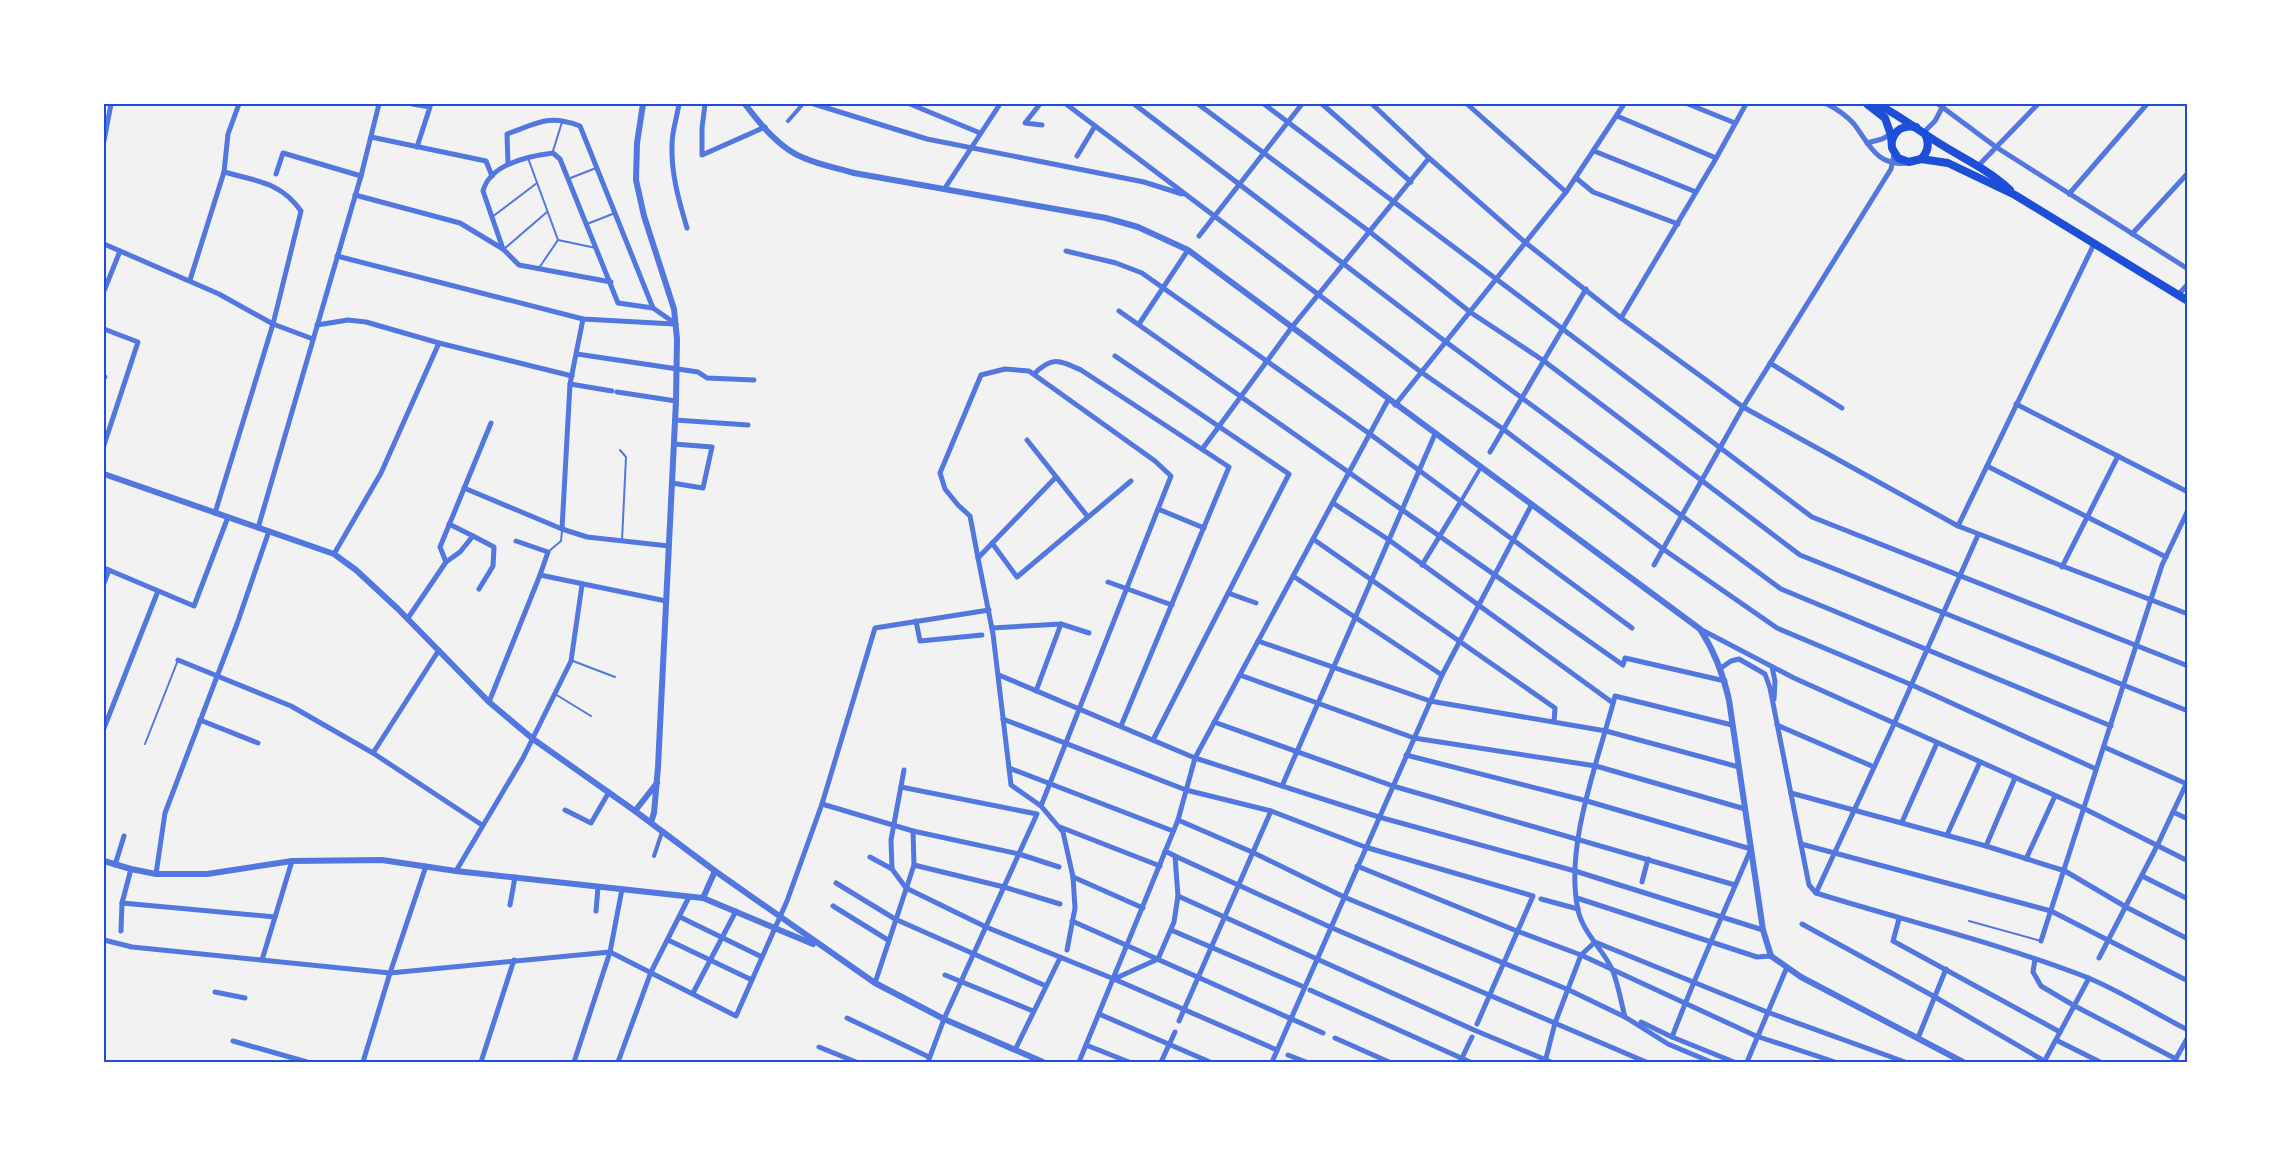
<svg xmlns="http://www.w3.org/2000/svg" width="2291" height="1166" font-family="Rubik,sans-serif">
  <rect width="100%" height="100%" fill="#f2f2f2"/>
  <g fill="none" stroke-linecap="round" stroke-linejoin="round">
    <g stroke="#5277de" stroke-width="2">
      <path d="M553 151 562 122"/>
      <path d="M528 158 558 240 596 248"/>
      <path d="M568 179 596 168"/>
      <path d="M492 217 537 183"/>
      <path d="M587 224 615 213"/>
      <path d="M504 249 547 212"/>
      <path d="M539 268 558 240"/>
      <path d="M620 450 626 457 622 541"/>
      <path d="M548 552 561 541 562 531"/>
      <path d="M573 661 615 677"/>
      <path d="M555 694 591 716"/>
      <path d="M145 744 178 660"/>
      <path d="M1969 921 2041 941"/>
    </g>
    <g stroke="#5277de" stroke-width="4">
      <path d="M788 121 803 104"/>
      <path d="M1461 501 1481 467"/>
      <path d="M654 856 662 832"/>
    </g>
    <g stroke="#5277de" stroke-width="5">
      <path d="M412 104 430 107 417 147"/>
      <path d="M679 104C677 117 672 131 672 145 671 174 679 201 687 228"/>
      <path d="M705 104 702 128V155L765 127"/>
      <path d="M814 104 927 139 1144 182 1182 194"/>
      <path d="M910 104 980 133"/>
      <path d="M1040 104 1025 123 1042 125"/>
      <path d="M1066 104 1421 372 1503 429 1663 549 1777 628 1912 685 2096 769"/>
      <path d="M1134 104 1446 342 1781 589 2111 726"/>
      <path d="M1198 104 1370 232 1470 312 1544 361 1800 555 2188 711"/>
      <path d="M1264 104 1812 517 2188 666"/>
      <path d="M1322 104 1411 182"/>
      <path d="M1372 104 1429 158 1526 243 1621 318 1743 407 1958 526 2188 614"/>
      <path d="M1467 104 1566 192"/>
      <path d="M1688 104 1735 123"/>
      <path d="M1827 104C1837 109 1846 115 1854 124 1870 145 1877 167 1908 163"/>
      <path d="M1938 104 1996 147 2188 269"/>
      <path d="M1617 116 1716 158"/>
      <path d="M1924 132 1935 121 1943 106"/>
      <path d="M371 137 486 161 492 176"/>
      <path d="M104 141 111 104"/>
      <path d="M1867 143 1882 139 1893 133"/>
      <path d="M1594 151 1696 192"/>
      <path d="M1077 156 1095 126"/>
      <path d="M508 164 507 134C538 123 548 114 580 126L653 308"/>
      <path d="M1978 166 2038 104"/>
      <path d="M276 174 283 153 361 176"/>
      <path d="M1576 178 1593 192 1678 224"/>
      <path d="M945 188 1000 104"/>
      <path d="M2069 194 2147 104"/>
      <path d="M355 195 460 223 503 249 519 265 611 282"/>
      <path d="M2132 234 2188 173"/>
      <path d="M1199 236 1302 104"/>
      <path d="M104 244 219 294 273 324 313 339"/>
      <path d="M503 249 483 191C490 164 529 156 553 153L560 159 618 303 653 308 676 324"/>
      <path d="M1066 251 1116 263 1142 273 1370 434 1632 628"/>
      <path d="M337 256 583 319 674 324"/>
      <path d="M190 280 224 172 228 134 239 104"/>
      <path d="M104 291 120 251"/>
      <path d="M2178 295 2188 284"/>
      <path d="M1119 311 1623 665 1625 658 1725 681"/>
      <path d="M1621 318 1714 162 1746 104"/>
      <path d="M1139 324 1188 250"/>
      <path d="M317 325 348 320 366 322 439 343 572 376"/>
      <path d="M104 329 138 342 104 445"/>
      <path d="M577 354 698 372 707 378 754 380"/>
      <path d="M1115 356 1289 474 1153 740"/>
      <path d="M1770 363 1842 408"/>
      <path d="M1034 374C1052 356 1059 360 1081 370L1229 467 1121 726"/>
      <path d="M104 376 105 377"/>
      <path d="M570 384 612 391"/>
      <path d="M617 392 676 401"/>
      <path d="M2016 404 2188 492"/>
      <path d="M1395 405 1566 192 1624 104"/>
      <path d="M675 420 748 425"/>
      <path d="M1027 440 1088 517"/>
      <path d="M1203 448 1292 327 1429 158"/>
      <path d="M1490 452 1586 289"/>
      <path d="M1987 466 2166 557"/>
      <path d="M672 483 703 488 712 447 674 444"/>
      <path d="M464 488 562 529 587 537 669 546"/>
      <path d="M1333 503 1389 540 1613 703"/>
      <path d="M1158 509 1204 528"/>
      <path d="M215 513 273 324 301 211C281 182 256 181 224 172"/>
      <path d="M1958 526 2094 244"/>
      <path d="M258 528 361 176 379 104"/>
      <path d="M562 529 570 384 583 319"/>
      <path d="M473 536 494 547 493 566 479 589"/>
      <path d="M1313 539 1555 708 1554 722"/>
      <path d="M516 541 548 552 540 575"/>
      <path d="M992 543 1017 577 1131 481"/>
      <path d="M334 554 381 473 439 343"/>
      <path d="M978 558 970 516 958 505 945 489 940 473 981 375 1005 369 1029 371 1155 461 1171 476 1041 806"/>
      <path d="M446 562 460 552 473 536 449 524"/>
      <path d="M1422 565 1461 501"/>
      <path d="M1654 565 1743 407 1891 169 1894 154"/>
      <path d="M2062 567 2118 456"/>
      <path d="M104 568 194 606 228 517"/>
      <path d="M1293 576 1442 675"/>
      <path d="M1108 582 1172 605"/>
      <path d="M104 583 109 570"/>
      <path d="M1228 593 1256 603"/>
      <path d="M408 618 446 562 440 547 491 423"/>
      <path d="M916 621 920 641 982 635"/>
      <path d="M992 628 1061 624 1089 633"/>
      <path d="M1700 629 1794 678 2083 808 2188 861"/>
      <path d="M1258 641 1430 701 1606 731 1739 767"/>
      <path d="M178 660 291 706 373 753 482 825"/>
      <path d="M1772 667 1775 681 1774 699"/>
      <path d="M1721 668 1731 661 1739 659 1765 674 1770 688 1809 885 1816 893C1906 921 1998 943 2086 977 2121 991 2154 1013 2188 1030"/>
      <path d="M999 675 1195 758 1379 817 1575 871 1763 930"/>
      <path d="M1240 675 1414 738 1596 766 1745 809"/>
      <path d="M1036 691 1061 624"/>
      <path d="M489 702 540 575 666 601"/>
      <path d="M1003 719 1186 790 1271 811 1365 847 1533 896 1477 1024"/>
      <path d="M200 720 258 743"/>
      <path d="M1214 722 1393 786 1735 885"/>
      <path d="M1777 725 1874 767"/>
      <path d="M104 728 158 591"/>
      <path d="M2104 747 2187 784"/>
      <path d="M373 753 439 650"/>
      <path d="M1406 755 1587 801 1751 849C1724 912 1696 974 1672 1037"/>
      <path d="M1009 768 993 634 978 558 1056 477"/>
      <path d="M1282 786 1435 434"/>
      <path d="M901 787 1037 814 944 1019 928 1062"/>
      <path d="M1791 793 1986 846 2065 871 2126 907 2188 939"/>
      <path d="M822 804 913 831 1019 854 1059 867"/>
      <path d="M565 810 591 823 609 792"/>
      <path d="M2173 812 2188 819"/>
      <path d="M1178 820 1252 852 1344 897 1569 990 1625 1017 1668 1044 1711 1062"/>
      <path d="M1902 822 1937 743"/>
      <path d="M1060 827 1160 866"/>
      <path d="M1947 835 1980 762"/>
      <path d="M1801 844 2051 911 2188 981"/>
      <path d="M1986 846 2015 778"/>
      <path d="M1175 856 1330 927 1646 1062"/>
      <path d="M870 857 892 869 906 888 986 927 1114 979 1277 1050"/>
      <path d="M2026 859 2055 796"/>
      <path d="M115 865 124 836"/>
      <path d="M914 865 1004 887 1060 904"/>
      <path d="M1357 866 1517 931 1581 955 1756 1036 1835 1062"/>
      <path d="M892 869 891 840 904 770"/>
      <path d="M456 871 523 758 571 661 582 585"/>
      <path d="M156 874 165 813 237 624 269 531"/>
      <path d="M2142 876 2188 899"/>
      <path d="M1073 877 1143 908"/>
      <path d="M1642 882 1648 859"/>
      <path d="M836 883 895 919 1046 986"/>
      <path d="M1816 893 1894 724 1978 535"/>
      <path d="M1178 896 1474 1030 1551 1062"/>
      <path d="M1577 898 1757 957 1771 956"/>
      <path d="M1541 899 1578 909"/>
      <path d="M122 903 275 917"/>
      <path d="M510 905 515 877"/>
      <path d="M833 906 888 940"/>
      <path d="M596 911 598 887"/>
      <path d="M680 917 762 957"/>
      <path d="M1899 919 1893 941 2060 1032"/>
      <path d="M1072 921 1323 1033"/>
      <path d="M1802 924 1935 997 2046 1062"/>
      <path d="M1171 930 1304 987"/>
      <path d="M121 931 122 903 131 869"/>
      <path d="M104 940 132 947 390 973 610 952 736 1016 787 901 822 804 875 628 989 610"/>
      <path d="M668 940 752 980"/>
      <path d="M2041 941 2162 565 2188 510"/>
      <path d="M1067 950 1075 908 1073 877 1063 832 1041 806 1011 785 1009 768 1173 831"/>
      <path d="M2099 958 2157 846 2188 780"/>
      <path d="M2035 959 2033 972 2041 986 2073 1005 2176 1059"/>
      <path d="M262 960 292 861"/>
      <path d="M945 975 1033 1011"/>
      <path d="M1114 979 1158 959 1174 922 1178 896 1175 856 1165 851"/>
      <path d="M875 983 914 865 913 831"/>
      <path d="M1310 990 1470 1062"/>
      <path d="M215 992 245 998"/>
      <path d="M693 993 736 911"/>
      <path d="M1099 1014 1210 1062"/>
      <path d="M1625 1017C1621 1002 1618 983 1612 969 1602 948 1583 933 1578 910 1564 845 1599 759 1615 696L1732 725"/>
      <path d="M847 1018 929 1057"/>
      <path d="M1179 1021 1271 811"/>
      <path d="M1641 1022 1672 1037 1734 1062"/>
      <path d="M1335 1038 1389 1062"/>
      <path d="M1918 1038 1946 969"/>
      <path d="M2056 1040 2100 1062"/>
      <path d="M233 1041 307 1062"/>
      <path d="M1086 1045 1129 1062"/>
      <path d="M819 1047 856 1062"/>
      <path d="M1015 1050 1060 958"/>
      <path d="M1288 1055 1306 1062"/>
      <path d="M363 1062 390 973 426 866"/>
      <path d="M481 1062 514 960"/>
      <path d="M574 1062 610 952 622 889"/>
      <path d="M618 1062 651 972 689 897"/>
      <path d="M1079 1062 1178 820 1195 758 1388 400"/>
      <path d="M1161 1062 1175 1032"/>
      <path d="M1272 1062 1442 675 1532 504"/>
      <path d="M1460 1062 1472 1037"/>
      <path d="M1545 1062 1555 1023 1581 955 1595 942 1767 1012 1905 1062"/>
      <path d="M1747 1062 1787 967"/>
      <path d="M2044 1062 2089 978"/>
      <path d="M2174 1062 2188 1037"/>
    </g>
    <g stroke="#5277de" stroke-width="6">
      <path d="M643 104 637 143 636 180 644 216 674 309 677 339 676 401 658 767 654 813 651 822"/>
      <path d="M745 104C760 124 780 149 804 158 820 165 837 168 854 173L1106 218 1138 227 1188 250 1700 629C1715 652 1723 673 1729 700L1763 930 1771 956 1801 977 1963 1062"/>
      <path d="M104 474 334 554 356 570 398 609 489 702 533 739 635 811 715 871 875 983 944 1019 1043 1062"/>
      <path d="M635 811 657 783"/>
      <path d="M104 861 131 869 156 874H207L292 861 382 860 456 871 703 898 813 944"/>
      <path d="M703 898 715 871"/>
    </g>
    <g stroke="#1d4ed8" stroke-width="8">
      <path d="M1867 104 1885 118 1891 135 1892 148 1898 158 1909 162 1921 159 1948 163 2015 195 2188 301"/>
      <path d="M1877 104C1895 113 1911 125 1928 136 1955 155 1986 167 2010 190"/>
      <path d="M1892 141C1895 129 1904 125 1916 127"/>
      <path d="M1921 159C1928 152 1930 144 1925 134"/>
    </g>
  </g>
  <rect width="2291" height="1166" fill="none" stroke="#ffffff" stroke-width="210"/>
  <rect x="105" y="105" width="2081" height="956" fill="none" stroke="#1d4ed8" stroke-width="2"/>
</svg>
